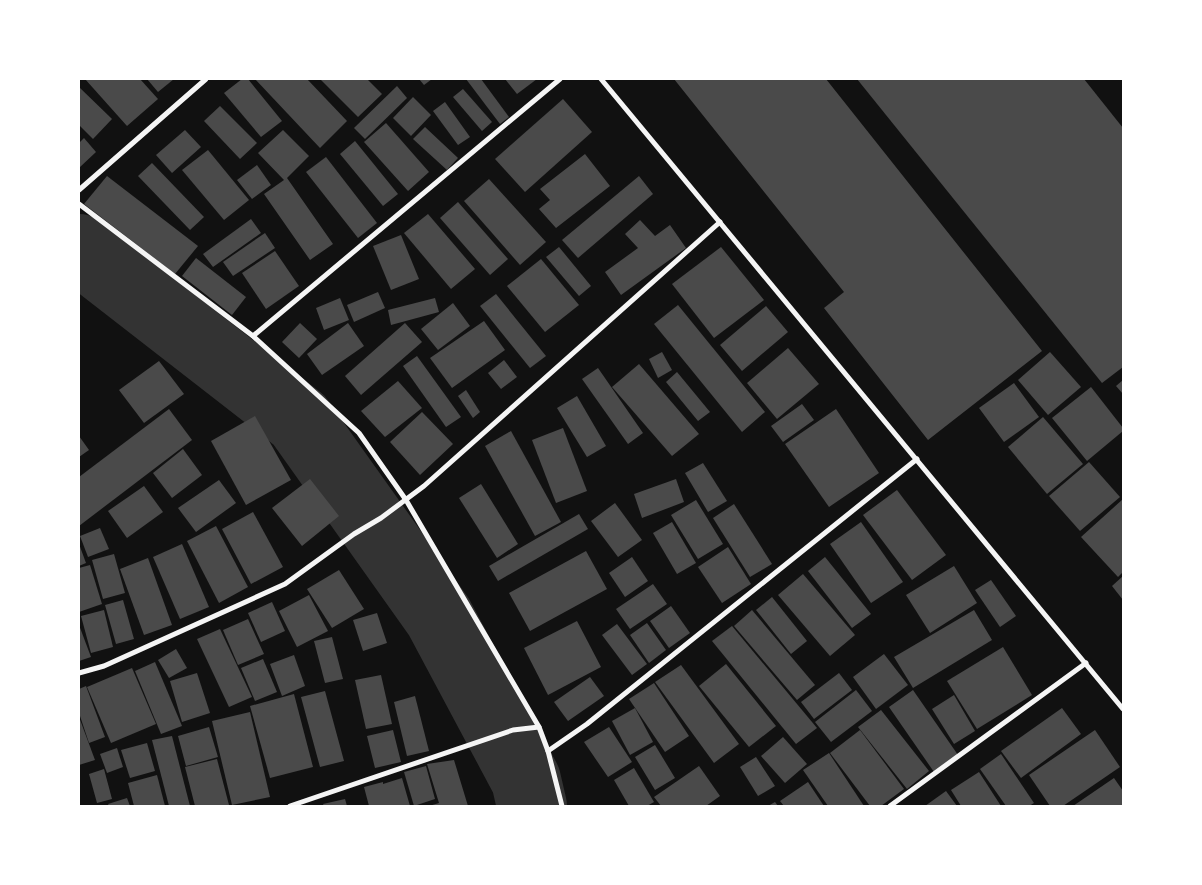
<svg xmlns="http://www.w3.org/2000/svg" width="1202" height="885" font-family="'Nunito Sans',sans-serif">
  <rect width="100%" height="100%" fill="#111"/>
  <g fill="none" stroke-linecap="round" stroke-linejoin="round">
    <path stroke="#333" stroke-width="70" d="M79 249 299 420 439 617 526 780 532 806"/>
  </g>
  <g fill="#4a4a4a">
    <path d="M85 79H140L158 99 127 126Z"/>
    <path d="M147 79H174L158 92Z"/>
    <path d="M242 79H248L282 121 261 137 224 93Z"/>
    <path d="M255 79H307L347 121 320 148Z"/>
    <path d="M320 79H367L382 94 358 117Z"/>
    <path d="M419 79H432L424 85Z"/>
    <path d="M466 79H481L509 117 500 124Z"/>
    <path d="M505 79H537L517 94Z"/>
    <path d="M674 79H826L1042 351 928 440 824 308 844 292Z"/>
    <path d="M857 79H1084L1123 128V367L1102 383Z"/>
    <path d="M397 86 407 98 365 139 354 128Z"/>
    <path d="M79 87 112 119 93 139 79 125Z"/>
    <path d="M463 89 492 122 482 131 453 97Z"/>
    <path d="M413 97 431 115 411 136 393 118Z"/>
    <path d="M563 99 592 132 525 192 495 159Z"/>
    <path d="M445 102 470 137 458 145 433 111Z"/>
    <path d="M220 106 257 143 240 159 204 121Z"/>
    <path d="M386 123 429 172 408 191 364 142Z"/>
    <path d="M425 127 458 158 447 170 413 139Z"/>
    <path d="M185 130 201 147 172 173 156 155Z"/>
    <path d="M283 130 309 156 287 178 333 244 310 260 264 194 284 180 258 153Z"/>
    <path d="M84 138 96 152 79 168V143Z"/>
    <path d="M355 141 398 194 383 206 340 154Z"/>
    <path d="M208 150 249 200 224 220 182 170Z"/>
    <path d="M585 154 610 186 556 228 539 209 550 200 540 189Z"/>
    <path d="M326 157 377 223 358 238 306 172Z"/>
    <path d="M152 163 204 217 190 230 138 176Z"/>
    <path d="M257 165 271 185 252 199 237 180Z"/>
    <path d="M107 176 198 246 175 274 84 204Z"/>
    <path d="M639 176 653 194 578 258 562 240Z"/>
    <path d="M489 179 546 242 520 265 464 201Z"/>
    <path d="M458 202 508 259 490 275 440 218Z"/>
    <path d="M428 214 475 269 451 289 404 233Z"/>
    <path d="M251 219 261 233 213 267 203 254Z"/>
    <path d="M640 220 655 236 670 225 686 248 621 295 605 272 638 248 625 234Z"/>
    <path d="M265 233 275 248 233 276 223 262Z"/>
    <path d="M401 235 419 279 391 290 373 246Z"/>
    <path d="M559 247 591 286 579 296 546 257Z"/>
    <path d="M721 247 764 300 714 338 672 284Z"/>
    <path d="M275 251 299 286 266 309 242 273Z"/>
    <path d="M196 258 246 297 232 315 182 276Z"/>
    <path d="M541 259 579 305 545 332 507 286Z"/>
    <path d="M378 292 385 308 354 322 347 305Z"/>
    <path d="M496 294 546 356 530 368 480 306Z"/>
    <path d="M340 298 349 320 324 330 316 308Z"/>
    <path d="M435 298 439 312 391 325 388 310Z"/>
    <path d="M453 303 470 326 438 350 421 329Z"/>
    <path d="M678 305 765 412 742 432 654 324Z"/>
    <path d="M766 306 788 332 742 371 720 345Z"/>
    <path d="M484 321 505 350 452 388 430 358Z"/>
    <path d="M300 323 317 339 299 358 282 342Z"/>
    <path d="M348 323 364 346 322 375 307 354Z"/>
    <path d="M405 323 422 342 361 395 345 376Z"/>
    <path d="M788 348 819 384 777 419 747 383Z"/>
    <path d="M662 352 672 370 658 378 649 359Z"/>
    <path d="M1050 352 1081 387 1048 415 1018 380Z"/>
    <path d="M417 356 461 417 446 427 403 366Z"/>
    <path d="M504 360 517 377 501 389 488 373Z"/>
    <path d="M159 361 184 394 144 423 119 390Z"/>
    <path d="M639 364 699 434 672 456 612 387Z"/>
    <path d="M598 368 643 433 628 444 582 379Z"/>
    <path d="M677 372 710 412 698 421 666 382Z"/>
    <path d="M1123 380V394L1116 386Z"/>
    <path d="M398 381 422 408 385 437 361 411Z"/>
    <path d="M1014 383 1039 417 1004 442 979 408Z"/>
    <path d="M1091 387 1123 428V431L1087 461 1052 418Z"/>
    <path d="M466 390 480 412 473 418 458 396Z"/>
    <path d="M577 396 606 446 587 457 557 408Z"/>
    <path d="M802 404 814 420 783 442 771 426Z"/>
    <path d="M169 409 192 440 79 526V477Z"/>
    <path d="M836 409 879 473 829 507 785 444Z"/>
    <path d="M422 412 453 444 420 475 390 442Z"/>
    <path d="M255 416 291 480 246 505 211 441Z"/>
    <path d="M1043 417 1083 464 1047 494 1008 447Z"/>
    <path d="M563 428 587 491 556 503 532 440Z"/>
    <path d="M511 431 561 522 535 536 485 446Z"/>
    <path d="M79 436 89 450 79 457Z"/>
    <path d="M183 449 202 475 172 498 153 473Z"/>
    <path d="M1089 462 1120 497 1080 531 1049 496Z"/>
    <path d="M703 463 727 501 708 512 685 473Z"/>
    <path d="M310 479 339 516 302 546 272 508Z"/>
    <path d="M676 479 684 502 642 518 634 494Z"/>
    <path d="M219 480 236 503 196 532 178 508Z"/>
    <path d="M481 484 518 544 497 558 459 498Z"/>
    <path d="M144 486 163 512 127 538 108 511Z"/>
    <path d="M897 490 946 555 912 580 863 515Z"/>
    <path d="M1123 499V572L1118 577 1081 537Z"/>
    <path d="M696 500 723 544 698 559 671 515Z"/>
    <path d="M615 503 642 540 618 557 591 521Z"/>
    <path d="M734 504 772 564 750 577 713 518Z"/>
    <path d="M253 512 283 567 251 584 222 529Z"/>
    <path d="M579 514 588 529 498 581 489 566Z"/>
    <path d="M672 522 696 563 677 574 653 533Z"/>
    <path d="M861 522 903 582 871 603 830 544Z"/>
    <path d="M216 526 248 587 219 603 187 541Z"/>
    <path d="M100 528 109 549 88 557 80 536Z"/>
    <path d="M79 544 86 563 79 566Z"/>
    <path d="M182 544 209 607 180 619 153 557Z"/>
    <path d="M728 547 751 584 722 603 698 567Z"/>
    <path d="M586 551 607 589 530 631 509 593Z"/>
    <path d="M114 554 125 593 103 599 92 560Z"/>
    <path d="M632 557 648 581 625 597 609 573Z"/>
    <path d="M825 557 871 614 852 628 808 571Z"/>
    <path d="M148 558 172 625 144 635 120 569Z"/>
    <path d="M90 565 102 604 79 612V568Z"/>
    <path d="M954 566 977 603 930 633 906 595Z"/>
    <path d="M339 570 364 609 332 628 307 589Z"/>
    <path d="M803 574 855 635 830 656 778 595Z"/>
    <path d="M1123 576V600L1112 586Z"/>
    <path d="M991 580 1016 616 1000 627 975 590Z"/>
    <path d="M653 584 667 604 630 629 616 609Z"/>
    <path d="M309 595 328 631 297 647 279 611Z"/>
    <path d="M772 597 807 641 791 654 756 610Z"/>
    <path d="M123 600 134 639 116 644 105 605Z"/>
    <path d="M272 602 285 631 261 642 248 613Z"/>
    <path d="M671 606 690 633 669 648 650 621Z"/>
    <path d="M104 610 113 647 91 653 81 616Z"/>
    <path d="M752 610 815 685 797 700 734 626Z"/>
    <path d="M974 610 992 640 913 688 894 657Z"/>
    <path d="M377 613 387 643 363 651 353 620Z"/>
    <path d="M248 619 264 654 238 665 223 630Z"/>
    <path d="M577 621 601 667 548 695 524 648Z"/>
    <path d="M647 623 666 650 649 663 630 635Z"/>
    <path d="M617 624 647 664 632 675 602 635Z"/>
    <path d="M79 625 91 657 79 661Z"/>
    <path d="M732 626 817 728 796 744 712 641Z"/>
    <path d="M220 629 252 697 229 707 197 639Z"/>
    <path d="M332 637 343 679 325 683 314 641Z"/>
    <path d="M1003 647 1032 695 977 729 947 681Z"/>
    <path d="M176 649 187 668 169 678 158 660Z"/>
    <path d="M884 654 908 685 876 709 853 677Z"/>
    <path d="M294 655 305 686 282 696 270 664Z"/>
    <path d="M263 659 277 692 255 701 241 668Z"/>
    <path d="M155 662 182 726 161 734 135 671Z"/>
    <path d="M726 664 776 726 749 747 699 686Z"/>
    <path d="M681 665 739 744 714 763 655 682Z"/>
    <path d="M132 668 156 724 111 743 87 687Z"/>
    <path d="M197 673 210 713 182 722 170 681Z"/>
    <path d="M839 673 852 690 814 719 801 702Z"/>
    <path d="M381 675 392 724 366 729 355 680Z"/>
    <path d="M590 677 604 696 568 721 554 702Z"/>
    <path d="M654 683 689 736 665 752 629 699Z"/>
    <path d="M86 686 105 737 89 743 79 713V689Z"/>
    <path d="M856 690 872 711 831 742 815 722Z"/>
    <path d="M913 690 958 755 934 772 889 707Z"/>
    <path d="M325 691 344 761 320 767 301 697Z"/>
    <path d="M294 694 313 767 270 778 250 706Z"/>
    <path d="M954 695 975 731 954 744 932 709Z"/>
    <path d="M415 696 429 751 407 756 394 702Z"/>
    <path d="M635 708 653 742 630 755 612 721Z"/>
    <path d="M1062 708 1081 734 1021 778 1001 751Z"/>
    <path d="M881 710 929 771 907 789 858 727Z"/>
    <path d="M250 712 270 797 232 805 212 721Z"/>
    <path d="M79 717 95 760 79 765Z"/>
    <path d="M209 727 218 757 186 766 178 736Z"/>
    <path d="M609 727 632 762 608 777 584 742Z"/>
    <path d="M393 730 401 762 375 768 367 736Z"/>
    <path d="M860 730 904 789 881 806H870L830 753Z"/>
    <path d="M1095 730 1120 767 1063 806H1050L1029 775Z"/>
    <path d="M172 736 190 806H169L152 740Z"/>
    <path d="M783 737 807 764 785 783 761 756Z"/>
    <path d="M147 743 155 771 130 778 121 750Z"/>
    <path d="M655 745 675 778 655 790 635 757Z"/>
    <path d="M117 748 123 767 107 773 100 754Z"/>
    <path d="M829 753 864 806H828L803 770Z"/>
    <path d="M1001 754 1034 803 1029 806H1006L980 769Z"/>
    <path d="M756 757 775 786 758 796 740 767Z"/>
    <path d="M217 759 229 805 195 806 185 767Z"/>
    <path d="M454 760 468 806H429L439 803 427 764Z"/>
    <path d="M426 766 435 799 414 806 404 772Z"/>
    <path d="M699 766 720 796 706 806H661L654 797Z"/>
    <path d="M634 768 654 802 647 806H629L614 780Z"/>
    <path d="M104 769 112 799 97 803 89 774Z"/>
    <path d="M979 772 1001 806H961L951 790Z"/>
    <path d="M157 775 165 806H134L128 783Z"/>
    <path d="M402 778 410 806H369L364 787 383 782V784Z"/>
    <path d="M1114 778 1123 791V806H1073Z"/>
    <path d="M808 782 824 806H784L780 801Z"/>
    <path d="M946 791 957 806H925Z"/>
    <path d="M127 798 130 806H109L108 804Z"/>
    <path d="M345 799 347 806H324L323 804Z"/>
    <path d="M775 802 778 806H768Z"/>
  </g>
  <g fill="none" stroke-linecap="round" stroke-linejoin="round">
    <g stroke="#f5f5f5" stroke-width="5">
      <path d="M601 79 1123 709"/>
      <path d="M79 190 206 79"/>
      <path d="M79 204 253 336 359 433 406 500 539 727 548 751 562 806"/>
      <path d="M253 336 560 79"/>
      <path d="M79 673 104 666 285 584 354 534 381 518 424 486 720 222"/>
      <path d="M548 751 587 724 917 459"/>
      <path d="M290 806 513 730 539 727"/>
      <path d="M890 806 1086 663"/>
    </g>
  </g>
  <rect width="1202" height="885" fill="none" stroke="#ffffff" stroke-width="160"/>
</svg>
